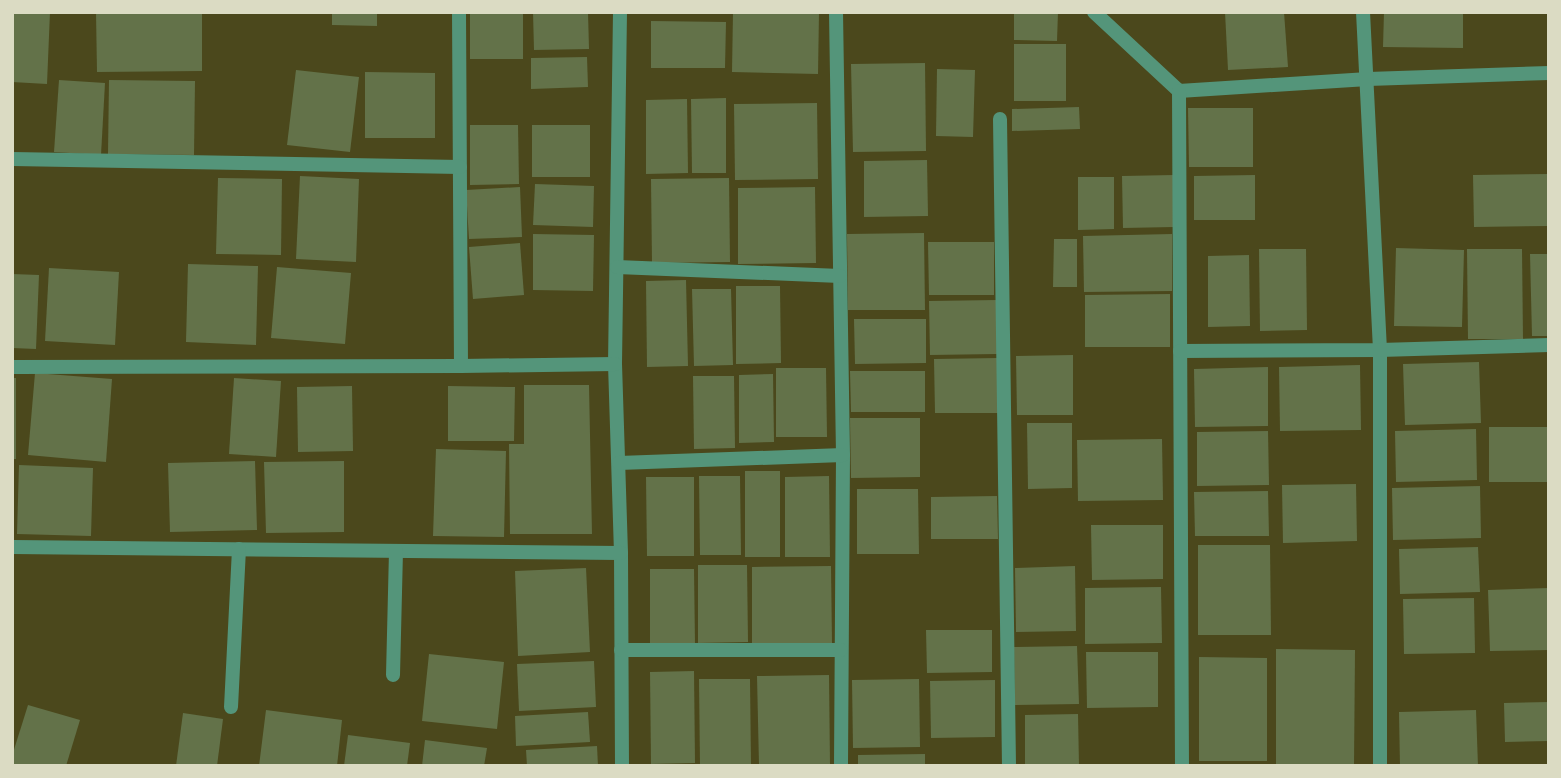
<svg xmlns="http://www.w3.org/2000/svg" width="1561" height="778" font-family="'Asap Condensed',sans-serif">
  <rect width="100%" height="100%" fill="#4b481c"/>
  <g fill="#637249">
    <path d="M12 12H50L47 84 12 82Z"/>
    <path d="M96 12H202V71L97 72Z"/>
    <path d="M332 12H377V26L332 25Z"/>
    <rect x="470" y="12" width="53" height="47"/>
    <path d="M533 12H588L589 49 534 50Z"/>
    <path d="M733 12H819L818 74 732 72Z"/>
    <path d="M1014 12H1058L1057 41 1014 40Z"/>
    <path d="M1225 12H1284L1288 67 1228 70Z"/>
    <path d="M1384 12H1463V48L1383 47Z"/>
    <path d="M651 21 726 22 725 68H651Z"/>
    <rect x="1014" y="44" width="52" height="57"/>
    <path d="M587 57 588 87 531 89V58Z"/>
    <path d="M925 63 926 151 853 152 851 64Z"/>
    <path d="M937 69 975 70 973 137 936 136Z"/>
    <path d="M296 70 359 77 350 152 287 145Z"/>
    <path d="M365 72 435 73V138H365Z"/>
    <path d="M59 80 105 83 101 155 54 152Z"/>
    <path d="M109 80 195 81 194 155 108 154Z"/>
    <path d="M726 98V173H692L691 99Z"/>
    <path d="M687 99 688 173 646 174V100Z"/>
    <path d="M817 103 818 179 735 180 734 104Z"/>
    <path d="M1079 107 1080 129 1012 131V109Z"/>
    <path d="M1188 108H1253V167H1189Z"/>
    <path d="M470 125H518L519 184 470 185Z"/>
    <rect x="532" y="125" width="58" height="52"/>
    <path d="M927 160 928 216 864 217V161Z"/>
    <path d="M1549 174V226L1474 227 1473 175Z"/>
    <path d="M1174 175V227L1123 228 1122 176Z"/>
    <path d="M1255 175V220H1194V176Z"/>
    <path d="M300 176 359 179 356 262 296 259Z"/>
    <path d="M1078 177H1114V229L1078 230Z"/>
    <path d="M218 178 282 179 281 255 216 254Z"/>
    <path d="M729 178 730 262 652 263 651 179Z"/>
    <path d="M535 184 594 186 593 227 533 225Z"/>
    <path d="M520 187 522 237 469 239 466 190Z"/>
    <path d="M815 187 816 263 738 264V188Z"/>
    <path d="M924 233 925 310H848L847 234Z"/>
    <path d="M533 234 594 235 593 291 533 290Z"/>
    <path d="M1172 234V291L1084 292 1083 236Z"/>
    <path d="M1054 239H1077V287H1053Z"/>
    <path d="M928 242H994V295H929Z"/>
    <path d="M520 243 524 295 473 299 469 247Z"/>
    <path d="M1396 248 1464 250 1462 327 1394 326Z"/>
    <path d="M1259 249H1306L1307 330 1260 331Z"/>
    <path d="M1467 249H1522L1523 339H1468Z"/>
    <path d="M1530 254H1549V336H1532Z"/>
    <path d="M1249 255 1250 326 1208 327V256Z"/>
    <path d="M188 264 258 266 256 345 186 342Z"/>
    <path d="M277 267 351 273 345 344 271 338Z"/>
    <path d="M49 268 119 272 115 345 45 341Z"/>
    <path d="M12 274 39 275 36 349 12 348Z"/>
    <path d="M686 280 688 366 647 367 646 281Z"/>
    <path d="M736 286H780L781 363 736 364Z"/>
    <path d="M692 289H731L733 365 694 366Z"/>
    <path d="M1170 294V347H1085V295Z"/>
    <path d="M997 300V354L930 355 929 301Z"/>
    <path d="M854 319H926V363L855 364Z"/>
    <path d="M1073 355V415H1017L1016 356Z"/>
    <path d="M998 358V413H935L934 359Z"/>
    <path d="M1479 362 1481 423 1405 425 1403 364Z"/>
    <path d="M1360 365 1361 430 1280 431 1279 367Z"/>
    <path d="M1268 367V426L1195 427 1194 369Z"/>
    <path d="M776 368H826L827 437H776Z"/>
    <path d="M850 371H925V412H851Z"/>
    <path d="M35 373 112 379 106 462 28 455Z"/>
    <path d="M773 374 774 442 739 443V375Z"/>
    <path d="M693 376H734L735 448 694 449Z"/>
    <rect x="12" y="378" width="4" height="81"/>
    <path d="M234 378 281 381 276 457 229 454Z"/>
    <path d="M524 385H589L592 534H510L509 444H524Z"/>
    <path d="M352 386 353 451 298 452 297 387Z"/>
    <path d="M448 386 515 387 514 441H448Z"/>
    <path d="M850 418H920V477L851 478Z"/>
    <path d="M1027 423H1072V488L1028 489Z"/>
    <rect x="1489" y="427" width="60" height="55"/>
    <path d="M1476 429 1477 480 1396 482 1395 431Z"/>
    <path d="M1268 431 1269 485 1197 486V432Z"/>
    <path d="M1162 439 1163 500 1078 501 1077 440Z"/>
    <path d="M436 449 506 451 504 537 433 536Z"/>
    <path d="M255 461 257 530 170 532 168 463Z"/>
    <path d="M344 461V532L266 533 264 462Z"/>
    <path d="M19 465 93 468 91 536 17 534Z"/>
    <rect x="745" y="471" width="35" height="86"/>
    <path d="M699 476H740L741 555H700Z"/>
    <path d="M829 476 830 557H785V477Z"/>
    <path d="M646 477H694V556H647Z"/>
    <path d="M1356 484 1357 541 1283 543 1282 485Z"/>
    <path d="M1480 486 1481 538 1393 540 1392 488Z"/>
    <path d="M857 489H918L919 554H857Z"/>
    <path d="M1268 491 1269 536H1195L1194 492Z"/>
    <path d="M997 496 998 539H931V497Z"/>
    <path d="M1091 525H1163V579L1092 580Z"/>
    <path d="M1198 545H1270L1271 635H1198Z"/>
    <path d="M1478 547 1480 592 1400 594 1399 549Z"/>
    <path d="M698 565H747L748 642 698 643Z"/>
    <path d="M831 566 832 644 752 645V567Z"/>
    <path d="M1075 566 1076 631 1016 632 1015 568Z"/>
    <path d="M586 568 590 652 518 656 515 571Z"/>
    <path d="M650 569H694L695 645 650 646Z"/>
    <path d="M1161 587 1162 643 1085 644V588Z"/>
    <path d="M1549 588V650L1490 651 1488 590Z"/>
    <path d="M1474 598 1475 653 1404 654 1403 599Z"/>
    <path d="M926 630H992V672L927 673Z"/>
    <path d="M1077 646 1079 704 1015 705 1014 647Z"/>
    <path d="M1276 649 1355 650 1354 766H1276Z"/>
    <path d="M1086 652H1158V707L1087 708Z"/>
    <path d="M429 654 504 662 497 729 422 721Z"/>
    <path d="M1199 657 1267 658V761H1199Z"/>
    <path d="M594 661 596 707 519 711 517 664Z"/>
    <path d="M694 671 695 763 651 764 650 672Z"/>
    <path d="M829 675 830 765H759L757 676Z"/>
    <path d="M699 679H750L751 765H700Z"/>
    <path d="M919 679 920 747 853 748 852 680Z"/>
    <path d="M995 680V737L931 738 930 681Z"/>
    <path d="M1549 702V741L1505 742 1504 703Z"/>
    <path d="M28 705 80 720 66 766H12V756Z"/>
    <path d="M266 710 342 720 337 766H259Z"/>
    <path d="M1476 710 1478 766H1400L1399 712Z"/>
    <path d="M588 712 590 742 516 746 515 716Z"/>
    <path d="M183 713 223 719 217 766H176Z"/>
    <path d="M1078 714 1079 766H1025V715Z"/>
    <path d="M348 735 410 743 407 766H344Z"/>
    <path d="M425 740 487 748 484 766H422Z"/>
    <path d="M597 746 598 766H527L526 750Z"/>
    <path d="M925 754V766H858V755Z"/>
  </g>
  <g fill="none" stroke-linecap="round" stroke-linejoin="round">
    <g stroke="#54957a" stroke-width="14">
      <path d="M459 12 461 366"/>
      <path d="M620 12 615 364 621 553 622 766"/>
      <path d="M836 12 843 455 841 766"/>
      <path d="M1094 12 1179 91 1368 79 1549 73"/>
      <path d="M1363 12 1380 350V766"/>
      <path d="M1179 91 1182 766"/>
      <path d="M1000 119 1009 766"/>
      <path d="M12 159 460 167"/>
      <path d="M617 267 840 276"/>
      <path d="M1180 351 1380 350 1549 345"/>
      <path d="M12 367 461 366 615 364"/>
      <path d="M619 463 843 455"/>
      <path d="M12 547 621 553"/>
      <path d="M621 650H841"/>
      <path d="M393 675 396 551"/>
      <path d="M231 707 239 549"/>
    </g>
  </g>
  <rect width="1561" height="778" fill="none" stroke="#dbdbc3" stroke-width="28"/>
</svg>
